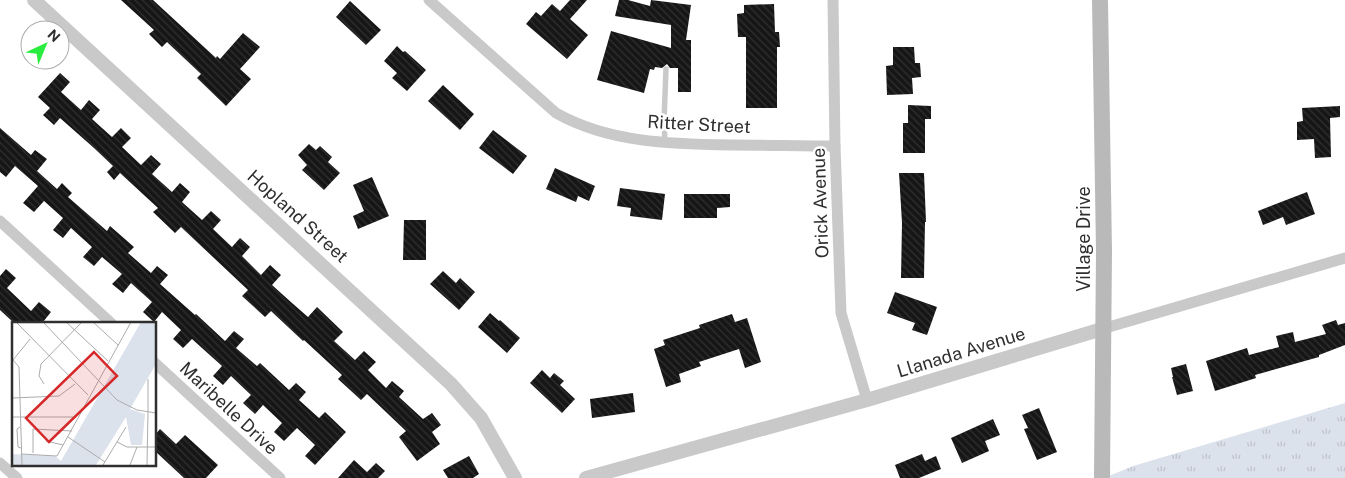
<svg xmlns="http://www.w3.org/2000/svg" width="1345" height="478" font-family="'Public Sans',sans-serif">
  <defs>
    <pattern id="grass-tufts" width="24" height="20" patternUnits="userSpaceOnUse" patternTransform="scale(1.25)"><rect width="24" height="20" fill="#dce2ec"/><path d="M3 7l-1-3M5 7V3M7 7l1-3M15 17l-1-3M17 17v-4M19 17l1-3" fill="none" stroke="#bdc2cb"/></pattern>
    <pattern id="building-back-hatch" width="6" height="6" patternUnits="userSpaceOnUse" patternTransform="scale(1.25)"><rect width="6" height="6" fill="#161616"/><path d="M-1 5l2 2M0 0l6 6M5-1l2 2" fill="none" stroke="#303030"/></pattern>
  </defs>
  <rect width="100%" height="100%" fill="#fff"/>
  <path fill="url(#grass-tufts)" d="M1345 403V478H1104L1133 466Z"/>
  <g fill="url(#building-back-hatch)">
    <path d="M121 0H153L216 58 217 56 220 59 243 33 260 47 240 69 251 79 226 106 197 78 201 74 167 42 162 47 149 34 154 30Z"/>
    <path d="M570 0H587L570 19 588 35 567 59 526 24 536 12 541 16 552 4 560 11Z"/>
    <path d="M619 0H628L650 6 651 0 691 5 686 40H691V92H678V68H670L667 64 662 68 655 67 654 70 650 69 644 93 597 80 611 31 671 48V25L615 16Z"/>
    <path d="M350 1 381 30 366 45 336 17Z"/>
    <path d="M774 4 775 32H779L780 47H777V108H746V37H738L737 14 744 13V5Z"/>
    <path d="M397 46 403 52 405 51 426 70 407 91 392 78 397 73 384 61Z"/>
    <path d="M893 47H914L915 63H920L921 77 912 78 913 94 887 95 886 66 893 65Z"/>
    <path d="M60 73 70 82 61 92 81 110 89 100 100 110 92 119 112 137 121 128 131 138 122 147 141 165 151 155 161 164 152 174 172 192 180 183 190 192 182 202 202 220 211 211 221 220 213 229 232 247 240 238 250 247 242 256 261 275 270 265 281 275 272 285 292 303 308 317 317 307 343 332 334 341 355 360 364 351 376 362 368 370 386 388 392 381 404 391 399 397 423 419 432 413 441 425 432 432 440 444 417 461 399 437 406 431 367 394 361 400 338 379 342 375 304 340 303 341 271 311 265 317 242 296 248 290 181 227 175 233 153 212 158 208 120 173 114 180 107 172 113 166 94 148 60 118 54 125 43 115 50 108 38 97Z"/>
    <path d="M443 85 474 114 460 130 428 101Z"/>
    <path d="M908 105 931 106V119H925V153H903V123H908Z"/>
    <path d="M1340 106V117L1330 118 1331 157 1315 158 1314 139 1297 140V122L1303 121 1302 108Z"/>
    <path d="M0 128 31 155 35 150 47 159 37 171 57 189 62 183 72 193 68 197 107 231 110 226 134 247 128 253 151 273 157 266 168 275 160 284 195 315 196 314 225 341 234 331 244 339 236 348 257 366 260 363 289 390 296 383 306 392 299 400 319 418 325 412 346 432 315 465 305 456 315 445 297 428 284 441 274 432 282 423 263 405 255 414 243 403 251 395 231 376 223 385 213 376 222 366 192 339 183 348 173 339 181 330 162 312 154 322 143 312 152 302 131 283 123 293 112 284 122 274 102 257 94 266 83 257 92 247 71 228 63 238 53 230 63 218 44 201 34 212 23 203 38 186 15 166 6 177 0 172Z"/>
    <path d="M493 130 527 156 513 174 479 148Z"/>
    <path d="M309 144 316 150 320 146 332 157 328 162 340 173 324 190 302 170 307 165 298 155Z"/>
    <path d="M555 168 595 186 589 201 578 196 576 202 546 189Z"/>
    <path d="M899 173H924L926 222H925L924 278H901L902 223Z"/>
    <path d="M372 177 389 216 358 229 353 216 364 211 353 185Z"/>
    <path d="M620 188 665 194 662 220 630 216 631 208 617 206Z"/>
    <path d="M1307 192 1315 214 1286 225 1283 217 1263 225 1258 211Z"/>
    <path d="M684 194H730V207L717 208V218H684Z"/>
    <path d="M404 220H426V260H403Z"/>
    <path d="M6 269 16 278 7 288 31 311 39 302 51 312 43 322 45 323H14L0 310V276Z"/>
    <path d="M443 271 456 283 460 278 475 292 459 310 430 284Z"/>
    <path d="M895 292 937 307 927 335 912 330 915 323 887 313Z"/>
    <path d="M490 313 499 321 500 320 520 338 507 353 478 327Z"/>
    <path d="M732 314 735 322 747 318 761 362 745 368 739 349 699 362 701 366 679 374 681 382 666 387 654 349 665 345 663 340 700 328 699 325Z"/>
    <path d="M1336 320 1338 325 1345 323V345L1319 355V357L1255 375 1256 378 1215 391 1206 361 1247 348 1249 355 1279 347 1276 336 1293 332 1295 342 1326 334 1322 325Z"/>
    <path d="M1186 364 1193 391 1177 395 1172 377H1173L1171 368Z"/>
    <path d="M542 370 550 378 554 373 564 381 560 385 575 399 562 413 530 383Z"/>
    <path d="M633 393 635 412 592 418 590 399Z"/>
    <path d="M1039 408 1057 452 1037 460 1024 429 1028 428 1022 415Z"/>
    <path d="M993 419 1000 435 985 441 989 451 962 463 951 438Z"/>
    <path d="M160 429 176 444 185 435 218 465 206 478H184L155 451V435Z"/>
    <path d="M922 454 925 461 936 456 941 469 919 478H900L895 465Z"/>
    <path d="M469 456 479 474 473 478H448L443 470Z"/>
    <path d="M354 460 367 472 376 463 385 471 378 478H338Z"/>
  </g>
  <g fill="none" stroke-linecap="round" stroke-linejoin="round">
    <path stroke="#c9c9c9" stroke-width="5.5" d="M665 143 664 121 666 69"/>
    <g stroke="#c9c9c9" stroke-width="11">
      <path d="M429 0 556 113C609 143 672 144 732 145 766 145 801 146 835 146"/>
      <path d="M833 0 835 146 841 313 867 400"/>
      <path d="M0 221 111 323"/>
      <path d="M1102 329 1345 258"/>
      <path d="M155 363 280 478"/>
      <path d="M0 463 17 478"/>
    </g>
    <g stroke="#c9c9c9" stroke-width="14">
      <path d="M34 0 451 384 481 418 515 478"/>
      <path d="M586 478 867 400 1102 329"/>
    </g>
    <path stroke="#b9b9b9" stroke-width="16" d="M1100 0 1104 251 1102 478"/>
  </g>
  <g text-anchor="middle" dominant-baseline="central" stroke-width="5" stroke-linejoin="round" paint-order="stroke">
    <g font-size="18" fill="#2f2f2f" stroke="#fff">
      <text transform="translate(699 124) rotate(3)">Ritter Street</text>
      <text transform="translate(820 203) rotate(-92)">Orick Avenue</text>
      <text transform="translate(298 216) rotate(42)">Hopland Street</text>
      <text transform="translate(1083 239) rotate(-90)">Village Drive</text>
      <text transform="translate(961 352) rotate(-17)">Llanada Avenue</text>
      <text transform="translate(229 408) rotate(43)">Maribelle Drive</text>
    </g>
  </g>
  <g transform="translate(12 322)">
    <rect width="144" height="144" fill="#fff"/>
    <path d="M129 0H144V42L118 87 133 92 130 123H119L114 95 84 143H0V132L43 134 49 139Z" fill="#dce2ec"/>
    <path fill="none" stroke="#acacac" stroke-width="1" d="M4 0 76 73M31 0 105 78 125 88 144 91M54 0 96 39M81 0 106 23M1 38 7 45 10 143M1 38 18 17M136 57V90M32 62 27 54 29 42 70 0M0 76 47 74 63 62M0 95H64M8 105 5 107 6 125 9 126M56 115 93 140M34 119 51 123M105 120 115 125H144M21 131V107L60 109M9 132 45 134 119 0M91 143 114 105M118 143 125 125M135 143 136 90"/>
    <path fill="#d62828" fill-opacity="0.15" stroke="#d62828" stroke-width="2.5" d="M82 30 105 54 37 120 14 96Z"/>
    <rect width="144" height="144" fill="none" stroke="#2f2f2f" stroke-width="2.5"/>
  </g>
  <g transform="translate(45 45) rotate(44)"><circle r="24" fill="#ffffff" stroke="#acacac"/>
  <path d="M0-4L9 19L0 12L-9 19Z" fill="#2aec3f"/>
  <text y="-8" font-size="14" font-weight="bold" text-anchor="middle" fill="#2f2f2f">N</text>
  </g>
</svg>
